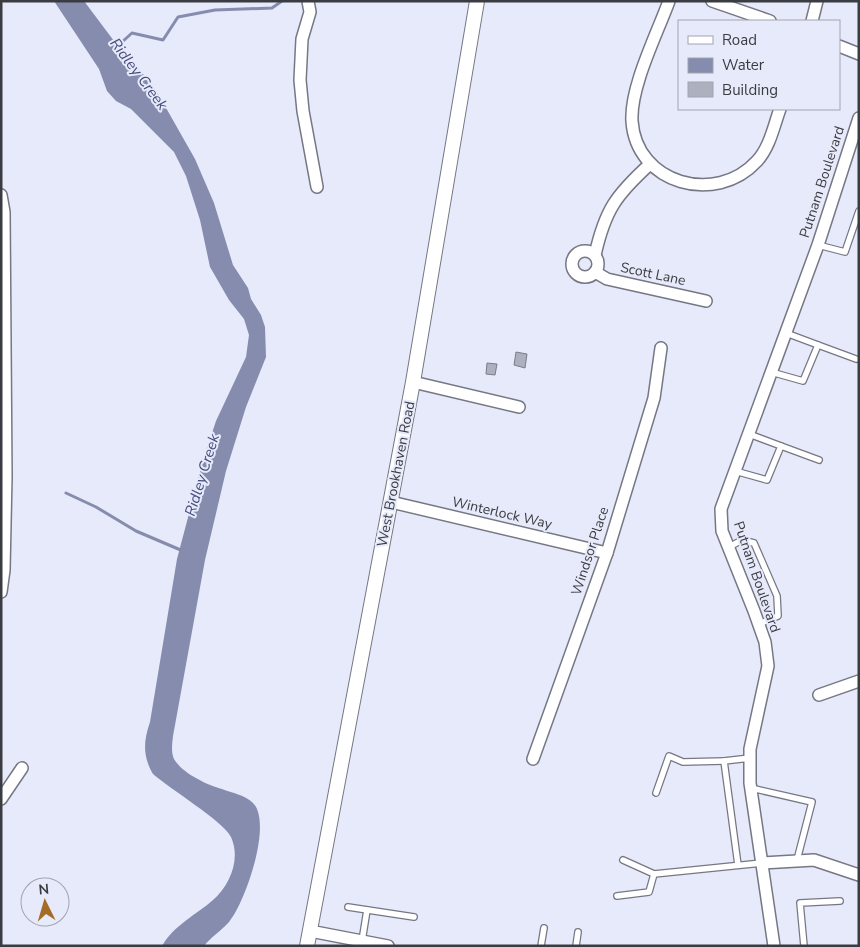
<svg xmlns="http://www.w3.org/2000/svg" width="860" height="947" font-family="'Nunito Sans',sans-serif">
  <rect width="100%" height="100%" fill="#e7eafa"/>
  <path fill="#868cad" d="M54 1H84L126 57 144 75 157 92 195 159 214 203 233 265 248 288 251 299 261 315 265 327 266 357 246 407 226 471 205 560 173 736C172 744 171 752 174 759 182 773 207 785 222 789 232 793 245 795 253 803 273 823 245 903 229 922 221 931 211 937 204 946H162C174 925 196 915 213 900 230 885 241 859 231 837 223 821 170 789 153 774 143 757 143 742 150 722L177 559 204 457 216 421 246 357 249 335 244 319 229 300 210 267 200 220 186 176 174 152 131 109 116 101 107 91 99 69Z"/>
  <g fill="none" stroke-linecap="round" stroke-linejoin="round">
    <g stroke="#868cad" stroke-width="3">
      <path d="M118 51 122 42 132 33 163 40 178 17 215 10 272 8 282 1"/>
      <path d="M66 493 96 507 136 531 183 551"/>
    </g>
  </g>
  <g fill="#adb0be" stroke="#7a7d8a">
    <path d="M516 352 527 354 525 368 514 365Z"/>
    <path d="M487 363 497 364 495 375 486 374Z"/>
  </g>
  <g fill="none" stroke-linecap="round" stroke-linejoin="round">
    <defs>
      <g id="service">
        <path d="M818 245 845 252 859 211"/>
        <path d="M818 345 856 359"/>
        <path d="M771 372 803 381 818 345 786 333"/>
        <path d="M781 446 819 460"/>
        <path d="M735 471 767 480 781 446 749 434"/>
        <path d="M729 547 742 540 754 543 777 596 778 616 759 624"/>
        <path d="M751 788 812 802 797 860"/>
        <path d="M656 793 669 756 683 762 724 761"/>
        <path d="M623 860 654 874 762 863"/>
        <path d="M738 865 724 761 750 758"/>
        <path d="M617 896 649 892 654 874"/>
        <path d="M348 907 414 917"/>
        <path d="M362 941 367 910"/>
        <path d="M541 946 544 928"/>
        <path d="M576 946 578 932"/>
        <path d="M804 946 800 903 840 901"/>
      </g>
      <g id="minor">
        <path d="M308 1 310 12 302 39 300 80 303 111 317 187"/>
        <path d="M669 1C657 34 630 87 632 121 636 184 716 206 757 161 770 147 774 125 780 109"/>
        <path d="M712 1 770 21"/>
        <path d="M812 21 817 1"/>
        <path d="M839 46 859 54"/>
        <path d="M1 195 4 212 6 477 4 570 1 592"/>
        <circle cx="585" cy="264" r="13"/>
        <path d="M595 255C605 210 616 195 650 164"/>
        <path d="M595 272 607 279 706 301"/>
        <path d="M413 382 519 407"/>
        <path d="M391 502 607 553"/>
        <path d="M819 695 859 681"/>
        <path d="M533 759 607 553 654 398 661 348"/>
        <path d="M1 799 22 768"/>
        <path d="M762 863 814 860 859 875"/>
        <path d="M310 931 388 946"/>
        <path d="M774 946 750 783V749L768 666 765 642 754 611 722 531 721 509 818 245 859 118"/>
      </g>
      <path id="tertiary" d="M307 946 413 382 477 1"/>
    </defs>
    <use href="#service" stroke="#757784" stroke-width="8"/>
    <use href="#minor" stroke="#757784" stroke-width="14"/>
    <use href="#tertiary" stroke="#757784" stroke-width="16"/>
    <use href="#service" stroke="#fff" stroke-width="5.5"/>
    <use href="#minor" stroke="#fff" stroke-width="11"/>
    <use href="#tertiary" stroke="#fff" stroke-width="14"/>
  </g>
  <g text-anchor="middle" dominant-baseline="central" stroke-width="4" stroke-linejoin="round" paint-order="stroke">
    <g font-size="14" fill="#3b3c42" stroke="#e7eafa">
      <text transform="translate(822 182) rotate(-72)">Putnam Boulevard</text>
      <text transform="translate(653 274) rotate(12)">Scott Lane</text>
      <text transform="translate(396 474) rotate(-79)">West Brookhaven Road</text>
      <text transform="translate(502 513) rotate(13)">Winterlock Way</text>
      <text transform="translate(590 551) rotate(-72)">Windsor Place</text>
      <text transform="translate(757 577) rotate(71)">Putnam Boulevard</text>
    </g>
    <g font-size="15" font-style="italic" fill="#464c7d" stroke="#e7eafa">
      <text transform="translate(139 74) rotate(53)">Ridley Creek</text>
      <text transform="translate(202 475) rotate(-73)">Ridley Creek</text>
    </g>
  </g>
  <rect width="860" height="947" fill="none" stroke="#3b3c42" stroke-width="5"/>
  <rect x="678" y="20" width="162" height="90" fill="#e7eafa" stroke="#a2a4b0"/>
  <rect x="688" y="36" width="25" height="8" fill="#ffffff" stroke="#a2a4b0"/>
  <text x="722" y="45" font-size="15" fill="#3b3c42">Road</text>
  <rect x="688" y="58" width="25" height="15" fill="#868cad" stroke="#a2a4b0"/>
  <text x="722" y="70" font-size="15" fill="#3b3c42">Water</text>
  <rect x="688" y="82" width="25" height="15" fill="#adb0be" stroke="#a2a4b0"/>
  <text x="722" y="95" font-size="15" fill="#3b3c42">Building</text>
  <g transform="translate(45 902) rotate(355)"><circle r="24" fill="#e7eafa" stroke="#a2a4b0"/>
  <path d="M0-4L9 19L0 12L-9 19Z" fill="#a36d28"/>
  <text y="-8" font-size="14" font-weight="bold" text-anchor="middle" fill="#3b3c42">N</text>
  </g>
</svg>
